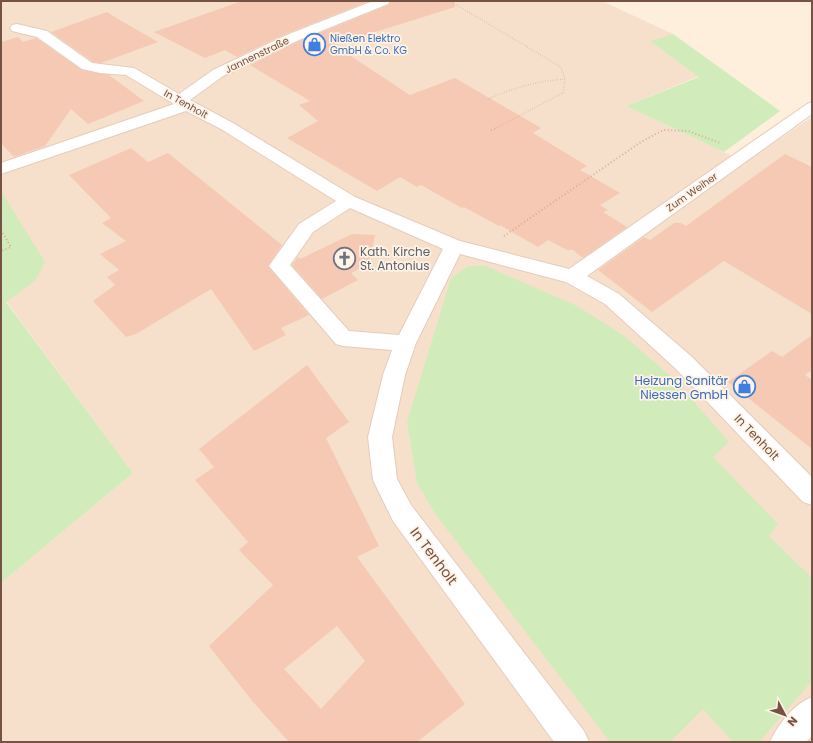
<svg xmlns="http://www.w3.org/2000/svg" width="813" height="743" font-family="Poppins,sans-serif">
  <rect width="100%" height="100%" fill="#feefdd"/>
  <path fill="#f6e0cb" d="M1 1H602L673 34 651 41 699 76 626 106 745 162 812 117V742H1V583L133 473 6 301 35 281 1 292Z"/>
  <g fill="#d2ebbb">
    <path d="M673 34 780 111 724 152 626 106 699 77 650 41Z"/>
    <path d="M1 191 45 262 35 281 6 302 133 473 1 583Z"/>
    <path d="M468 266H486L577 306 623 335 675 380 729 442 713 457 778 524 769 536 812 578V681L759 742H733L703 709 672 740 673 742H610L436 515 417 483 407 422 451 278Z"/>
  </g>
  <g fill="#f5c9b3" fill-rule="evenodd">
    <path d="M242 1H369L288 33 237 57 225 50 205 58 154 32Z"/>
    <path d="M391 1H454L455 7 334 45 410 95 455 78 541 128 533 133 587 166 580 170 620 193 600 205 608 210 603 212 627 227 583 258 573 250H567L548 240 538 247 500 225 499 226 464 207 462 208 421 185 417 187 400 177 377 191 287 138 318 121 299 105 310 101 250 65 300 41 389 5Z"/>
    <path d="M107 12 118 19 158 42 101 63 93 62 51 32Z"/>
    <path d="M18 37 23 42 36 38 82 70 109 75 144 101 88 124 71 109 45 146 14 157 1 143V42Z"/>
    <path d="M131 148 148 162 168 153 282 245 268 266 309 315 281 328 286 335 254 351 211 289 136 334 126 337 93 301 115 285 107 277 119 270 100 254 126 241 102 223 111 218 69 175Z"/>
    <path d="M785 154 812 167V314L724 261 652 312 598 270 644 237 650 240 674 223H681L686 226Z"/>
    <path d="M352 234 375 235 369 264 351 273 358 280 322 299 292 265 298 257 300 259Z"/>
    <path d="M812 335V370L805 375 812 380V449L728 382 772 351 782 357Z"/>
    <path d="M307 365 349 422 326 438 379 546 357 557 465 704 417 742H289L253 702 209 646 273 585 239 550 248 542 195 480 214 467 199 449ZM337 626 365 661 321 709 284 669Z"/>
  </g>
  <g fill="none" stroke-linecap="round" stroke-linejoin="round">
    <defs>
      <g id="minor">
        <path d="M373 1H390L388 4 299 40 223 76 190 100 233 123 355 197 460 241 569 269 807 104 812 102V114L587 276 619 294 692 357 812 477V505L803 502 676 369 605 304 566 282 460 254 416 343 405 375 392 437 397 479 411 505 584 731 589 742H554L393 521 373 480 368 437 383 375 392 350 343 346 336 344 269 266 299 224 336 201 221 129 186 111 1 174V163L174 104 126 75 100 73 82 69 37 37 12 31 10 28 12 25 17 24 47 31 92 63 134 68 179 94 213 70 289 34ZM350 208 443 249 399 335 349 331 290 265 313 232Z"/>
        <path d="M812 697V736L806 742H770C778 724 794 704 812 697Z"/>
      </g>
    </defs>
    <use href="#minor" stroke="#e4ccbc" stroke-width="2"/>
    <g stroke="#d9ac97" stroke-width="1.5" stroke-dasharray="0.5 2" stroke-linecap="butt">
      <path d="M450 1 561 67 565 79 563 93 494 129"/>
      <path d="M488 99C513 88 537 81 565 79"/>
    </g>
    <g stroke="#d9ac97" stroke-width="2" stroke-dasharray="1 2.5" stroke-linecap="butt">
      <path d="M491 130 496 128"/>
      <path d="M1 230 11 247 1 251"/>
      <path d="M504 236 641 142 663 130 688 131 720 143"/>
    </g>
    <use href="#minor" fill="#fff" fill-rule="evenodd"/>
  </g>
  <defs>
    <symbol id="shop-ring" viewBox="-11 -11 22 22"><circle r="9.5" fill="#fff3e5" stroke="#3f7fe0" stroke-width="1.5"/><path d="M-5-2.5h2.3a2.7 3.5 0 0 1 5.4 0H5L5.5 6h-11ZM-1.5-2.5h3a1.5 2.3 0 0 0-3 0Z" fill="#3f7fe0"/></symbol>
    <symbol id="church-ring" viewBox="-11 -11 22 22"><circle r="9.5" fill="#fff3e5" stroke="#6b7280" stroke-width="1.5"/><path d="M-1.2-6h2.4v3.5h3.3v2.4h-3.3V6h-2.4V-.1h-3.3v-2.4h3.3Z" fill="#6b7280"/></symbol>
  </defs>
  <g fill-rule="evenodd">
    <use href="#shop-ring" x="302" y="32" width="25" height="25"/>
    <use href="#church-ring" x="332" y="246" width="25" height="25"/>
    <use href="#shop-ring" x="732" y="374" width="25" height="25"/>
  </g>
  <g text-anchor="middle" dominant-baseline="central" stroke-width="3.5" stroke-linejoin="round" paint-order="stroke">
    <g font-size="10" fill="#366cbe" stroke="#fff3e5" text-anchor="start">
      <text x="330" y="38">Nießen Elektro<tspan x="330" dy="12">GmbH &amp; Co. KG</tspan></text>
    </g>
    <g font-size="10" fill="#755244" stroke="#fff3e5">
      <text transform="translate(257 55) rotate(-26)">Jannenstraße</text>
      <text transform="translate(186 104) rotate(29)">In Tenholt</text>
      <text transform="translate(692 192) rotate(-35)">Zum Weiher</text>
    </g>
    <g font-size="12" fill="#5b616d" stroke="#fff3e5" text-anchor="start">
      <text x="360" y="251">Kath. Kirche<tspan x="360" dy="14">St. Antonius</tspan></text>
    </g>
    <g font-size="12" fill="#366cbe" stroke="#fff3e5" text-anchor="end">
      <text x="728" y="380">Heizung Sanitär<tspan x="728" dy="14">Niessen GmbH</tspan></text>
    </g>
    <g font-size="12" fill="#755244" stroke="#fff3e5">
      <text transform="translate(757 437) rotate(46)">In Tenholt</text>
    </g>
    <g font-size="14" fill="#755244" stroke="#fff3e5">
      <text transform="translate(434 556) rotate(53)">In Tenholt</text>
    </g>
  </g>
  <rect width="813" height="743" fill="none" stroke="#755244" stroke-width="4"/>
  <g transform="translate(785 715) rotate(131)" stroke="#fff3e5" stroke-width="3" paint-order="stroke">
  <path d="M0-3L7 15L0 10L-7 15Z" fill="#755244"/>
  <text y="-6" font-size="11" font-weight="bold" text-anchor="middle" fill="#755244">N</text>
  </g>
</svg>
